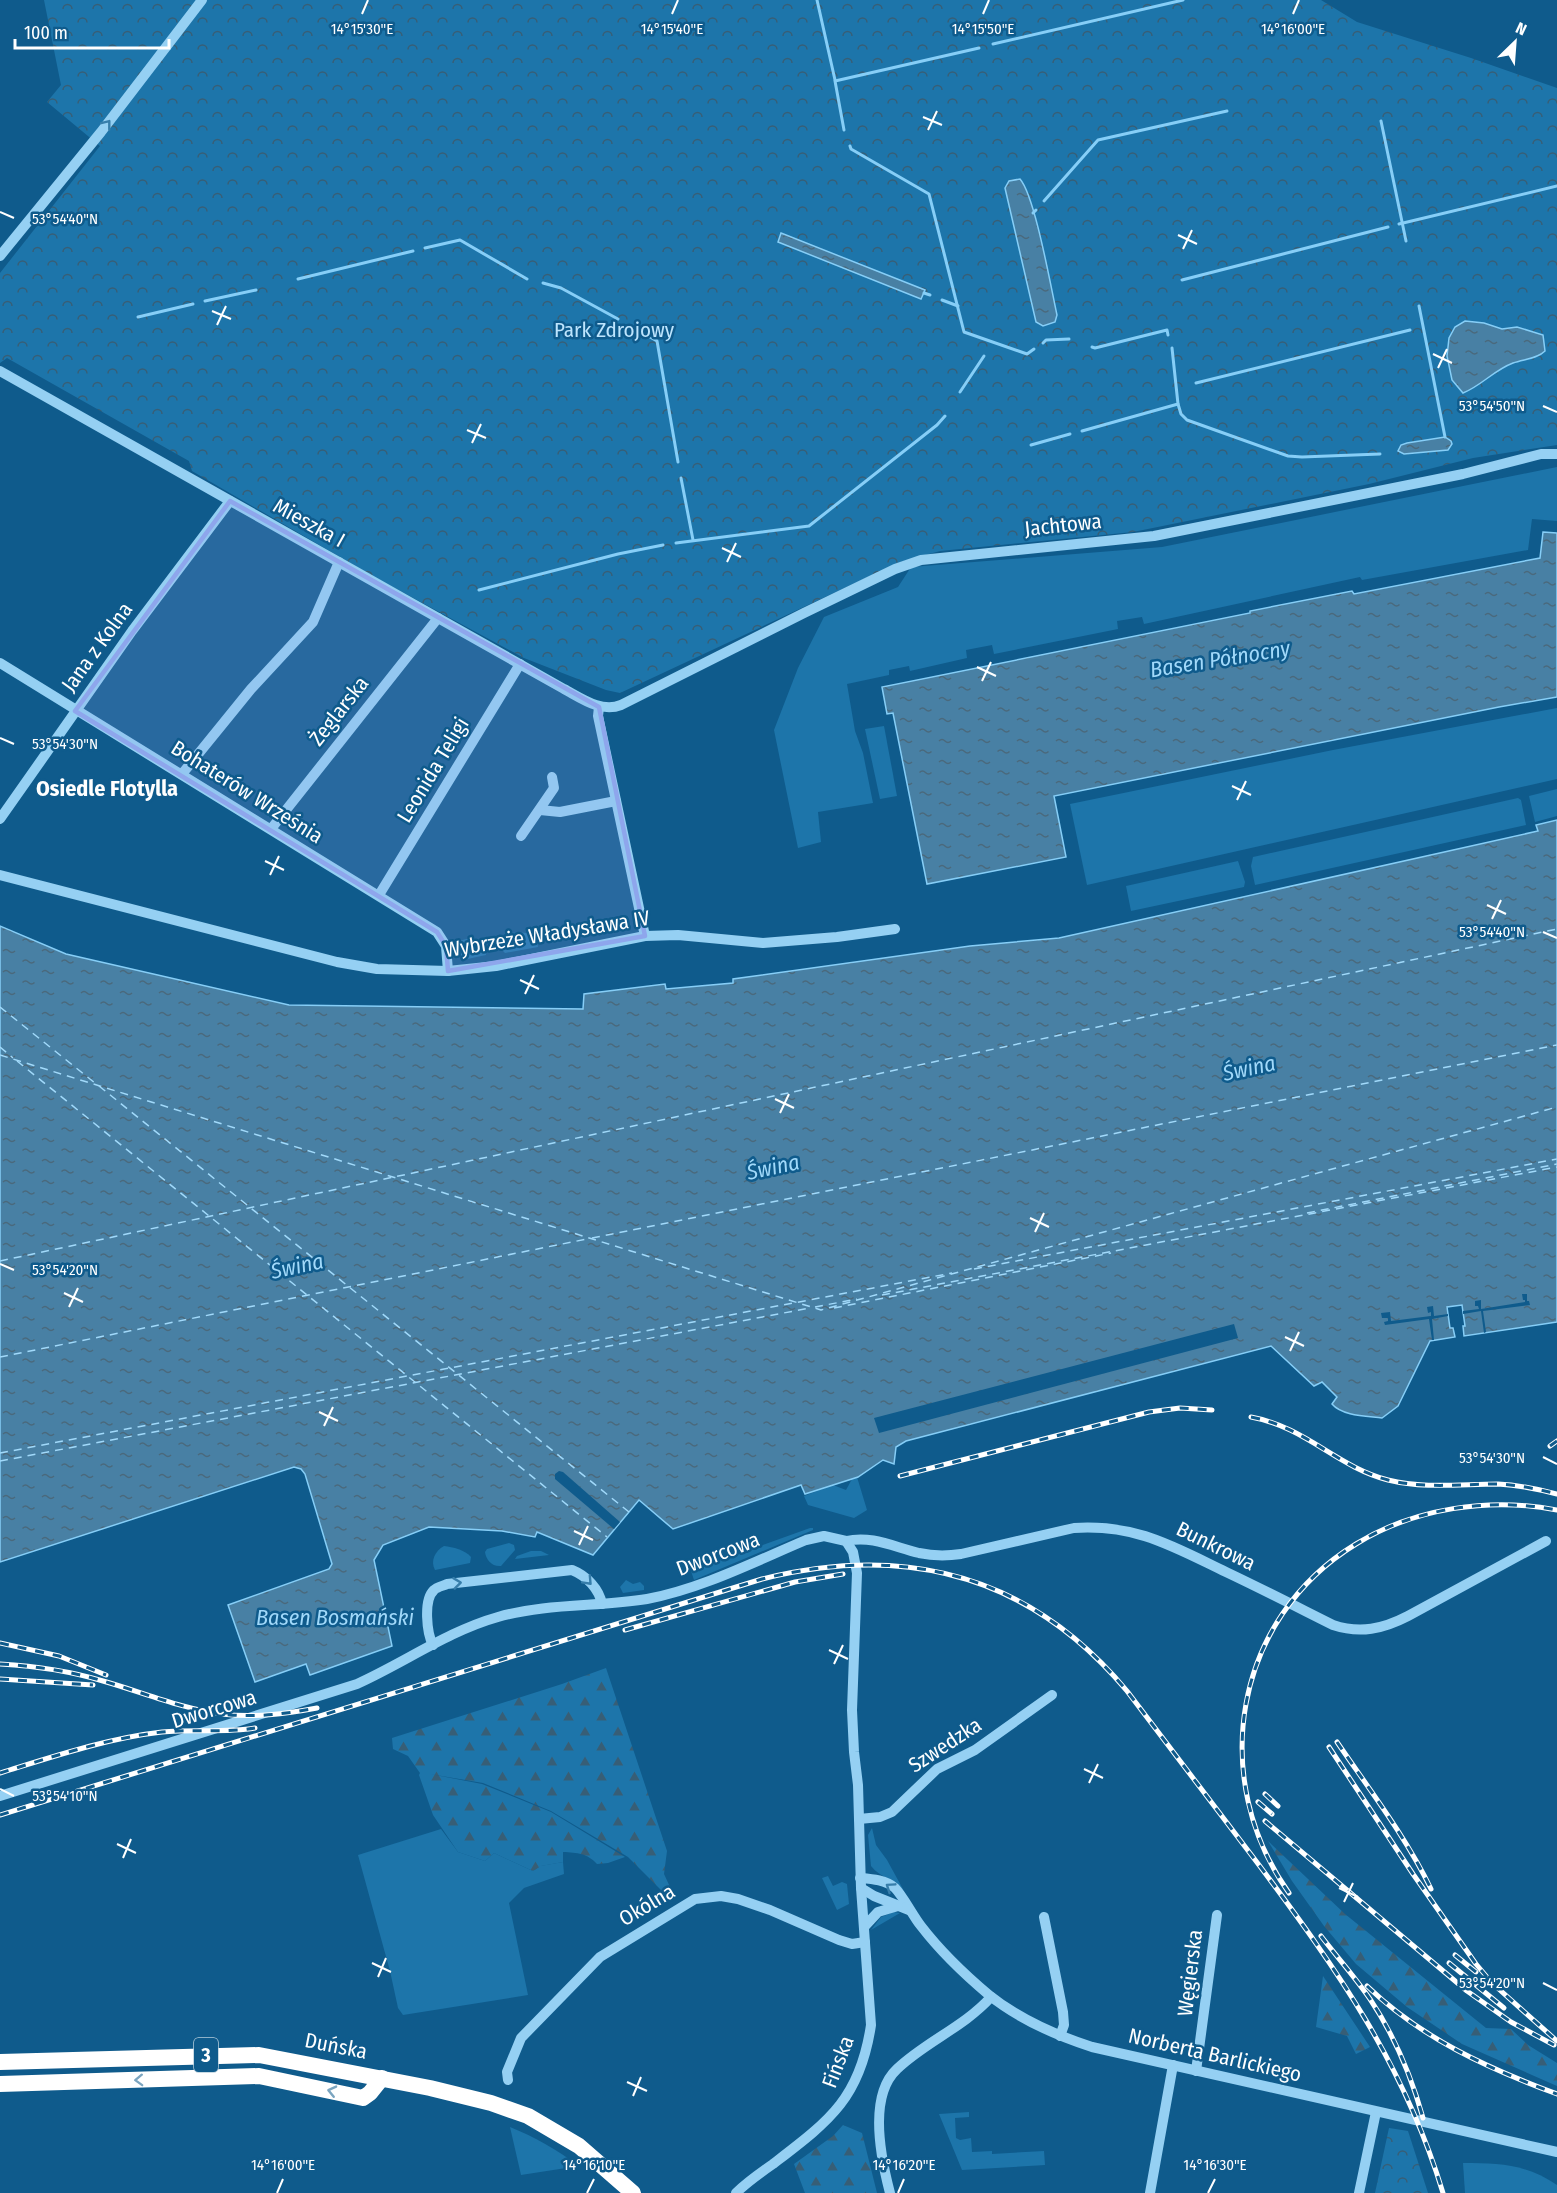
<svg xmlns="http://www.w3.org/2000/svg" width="1557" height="2193" font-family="'Fira Sans Condensed',sans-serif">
  <defs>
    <pattern id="forest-firs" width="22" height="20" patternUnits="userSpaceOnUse" patternTransform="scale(1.5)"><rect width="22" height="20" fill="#1d75aa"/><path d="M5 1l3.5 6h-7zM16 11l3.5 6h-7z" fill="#375e76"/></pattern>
    <pattern id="park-crowns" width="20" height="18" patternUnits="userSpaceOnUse" patternTransform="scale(1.5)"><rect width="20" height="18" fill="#1d75aa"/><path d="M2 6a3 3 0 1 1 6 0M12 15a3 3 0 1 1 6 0" fill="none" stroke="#375e76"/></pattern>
    <pattern id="water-ripples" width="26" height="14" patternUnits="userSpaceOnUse" patternTransform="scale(1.5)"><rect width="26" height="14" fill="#4880a4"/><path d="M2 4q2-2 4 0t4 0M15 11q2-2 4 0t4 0" fill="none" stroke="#4a697c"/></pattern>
  </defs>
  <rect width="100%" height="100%" fill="#0f5b8c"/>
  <g fill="#1d75aa">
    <path d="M1557 467V521L1532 519 1528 550 1362 580 1360 577 1144 624 1142 617 1117 621 1118 629 994 654 992 645 966 650 967 658 910 671 909 666 889 670V675L847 684 855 731 863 753 873 803 818 812 821 842 798 848 774 730 798 668 824 617 898 587 911 567 1162 547Z"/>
    <path d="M1557 708V779L1087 885 1070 804 1333 750Z"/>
    <path d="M884 726 897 796 880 799 865 729Z"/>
    <path d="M1557 789V816L1535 822 1529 796Z"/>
    <path d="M1518 798 1521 800 1526 825 1255 885 1251 866 1253 857Z"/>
    <path d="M1238 861 1245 882 1244 887 1131 911 1126 886Z"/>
    <path d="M506 933C519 933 537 929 538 947L505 953 503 951 502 943 506 942Z"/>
    <path d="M473 938C482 940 488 946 486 955L463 960 459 951H455C457 940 463 939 473 938Z"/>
    <path d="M857 1477 867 1510 854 1518 808 1505 804 1496 833 1485 846 1490 852 1479Z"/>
    <path d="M810 1528H813V1530L694 1580 691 1571Z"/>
    <path d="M509 1543 514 1545 515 1550 501 1566C492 1567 486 1560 485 1552L487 1549Z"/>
    <path d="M444 1546C453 1547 465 1550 471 1557L470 1563 435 1570C430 1561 435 1551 444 1546Z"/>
    <path d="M531 1551H541L549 1555 515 1559 517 1556Z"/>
    <path d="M626 1580 633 1584 640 1582 644 1586V1590L623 1593 620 1587Z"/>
    <path d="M872 1828 876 1845 887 1860 904 1891C895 1879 880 1878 871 1866L868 1835Z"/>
    <path d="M441 1829 458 1852 485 1861 494 1853 533 1871 540 1866 563 1862 564 1874 524 1888 509 1903 528 1995 403 2015 398 2008 390 1971 358 1855Z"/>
    <path d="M828 1876 833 1886 842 1882 847 1884 849 1904 837 1910 822 1878Z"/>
    <path d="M894 1912 900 1913 871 1930 881 1917Z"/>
    <path d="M969 2112V2117L955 2118 956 2138 960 2140 971 2138 972 2152 992 2151V2154L1044 2151 1045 2165 962 2170 939 2114Z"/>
    <path d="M510 2127C535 2137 557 2150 579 2166L521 2175Z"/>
    <path d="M1463 2163C1499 2163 1526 2164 1557 2185V2193H1465Z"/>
  </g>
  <g fill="url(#forest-firs)">
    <path d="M606 1668 667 1851 664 1874 670 1887 665 1894 628 1857 551 1811 483 1783 430 1774 482 1784 551 1812 625 1857 608 1863 597 1864C587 1853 578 1853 563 1852V1862L541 1866 533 1871 494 1853 485 1861 458 1852 433 1815 419 1775 420 1773 408 1756 393 1749 392 1738 562 1684Z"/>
    <path d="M1268 1841 1345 1914 1486 2028 1511 2029 1528 2045 1557 2063V2086L1462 2044 1407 2007 1356 1964 1324 1926 1292 1881Z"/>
    <path d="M1323 1976 1370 2047 1356 2054 1347 2036 1316 2027Z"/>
    <path d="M843 2125 862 2133 877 2193H805L794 2164 833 2136Z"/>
  </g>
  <g fill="url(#park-crowns)">
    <path d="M44 0H1321L1357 22 1471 58 1557 88V445L1473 458 1369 484 1133 532 940 551 900 562 620 693 606 690 524 658 371 575 192 471 189 461 7 358 0 363V273L100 146 47 102 61 85Z"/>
    <path d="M1389 2128 1408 2131 1428 2193H1375Z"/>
  </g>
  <g fill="url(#water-ripples)" stroke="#86cef7" stroke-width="1.5">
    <path d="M1020 179C1035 196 1051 288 1057 315L1055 322 1043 326 1036 322 1005 188 1009 181Z"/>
    <path d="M781 233 925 290 921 299 778 242Z"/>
    <path d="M1465 321 1484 323 1502 329 1517 327 1543 335 1545 351C1537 359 1524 359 1513 363 1494 370 1481 386 1463 393L1452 380 1447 356 1449 338 1455 327Z"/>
    <path d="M1445 437 1451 441 1452 444 1448 450 1404 454 1398 451 1401 445 1407 443Z"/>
    <path d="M1543 532 1557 533V697L1499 707 1054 796 1066 857 927 884 893 713 887 714 882 687 1250 613V611L1352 591 1354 594 1540 558Z"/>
    <path d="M1557 820V1322L1464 1336 1463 1326H1465L1462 1305 1447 1307 1450 1328H1453L1455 1337 1430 1341 1398 1406 1382 1418C1367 1416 1342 1416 1332 1404L1337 1397 1322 1382 1314 1386 1271 1346 906 1441 896 1447 894 1464 883 1460 858 1477 805 1494 801 1485 673 1529 639 1500 593 1555 537 1532 535 1537 502 1531 429 1527 383 1545 374 1560 392 1646 310 1675 306 1664 255 1682 228 1605 329 1569 332 1564 305 1474 301 1469 294 1467 0 1562V926L66 954 289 1005 583 1009 584 994 665 984 666 989 733 983V979L970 946 1059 938 1538 831 1536 825Z"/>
  </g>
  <g fill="#0f5b8c">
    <path d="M1522 1294H1527V1301H1529L1530 1305 1483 1311 1486 1332 1484 1333 1481 1311 1463 1314V1311L1479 1309 1478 1306H1475V1301L1481 1300V1309L1525 1302V1300H1523Z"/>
    <path d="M1433 1306 1434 1316 1448 1314V1316L1432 1319 1434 1340H1432L1429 1319 1385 1325 1384 1322 1388 1321V1318H1382L1381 1313 1390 1312 1391 1321 1431 1316V1312L1428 1313 1427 1307Z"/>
    <path d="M1234 1324 1238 1338 879 1433 874 1418Z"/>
    <path d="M559 1471 563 1472 620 1522 614 1529 555 1479V1474Z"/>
  </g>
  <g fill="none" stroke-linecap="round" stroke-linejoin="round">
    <g stroke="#86cef7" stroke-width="3">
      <path d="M817 0 835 80"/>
      <path d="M993 44 1183 0"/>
      <path d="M1381 121 1406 241"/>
      <path d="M844 130 835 81 979 48"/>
      <path d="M850 146 851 149 929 194 964 332 1027 354 1034 349"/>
      <path d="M1044 201 1098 140 1227 111"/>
      <path d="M1033 213 1036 210"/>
      <path d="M1399 224 1557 186"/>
      <path d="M425 248 460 240 527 279"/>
      <path d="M298 279 413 251"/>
      <path d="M1182 280 1388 227"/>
      <path d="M543 283 561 288 618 319"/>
      <path d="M924 293 930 295"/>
      <path d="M942 300 958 306"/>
      <path d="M205 301 256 290"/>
      <path d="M1419 306 1445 437"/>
      <path d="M138 317 193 304"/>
      <path d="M633 328 640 331"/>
      <path d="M650 337 657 341 678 462"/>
      <path d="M1043 343 1046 340 1069 339"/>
      <path d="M1092 347 1095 348 1167 330 1168 335"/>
      <path d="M1196 383 1410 330"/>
      <path d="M960 392 984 356"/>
      <path d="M1178 404 1181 414 1187 420 1288 456 1302 457 1380 454"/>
      <path d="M1082 431 1178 404 1172 348"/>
      <path d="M1031 445 1070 434"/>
      <path d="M681 478 693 540"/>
      <path d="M676 543 809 526 937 425 945 416"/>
      <path d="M479 590 618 554 663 545"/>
    </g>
    <g stroke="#a1d9fa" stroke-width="1.5" stroke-dasharray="8 6" stroke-linecap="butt">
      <path d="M0 1007 95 1083"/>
      <path d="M0 1047 13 1058"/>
      <path d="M0 1055 821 1310 1557 1107"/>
      <path d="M17 1061 607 1537"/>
      <path d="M99 1086 629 1512"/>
      <path d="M1307 1213 1557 1164"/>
      <path d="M592 1238 1557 1045"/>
      <path d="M0 1261 1557 929"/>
      <path d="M974 1269 1557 1159"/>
      <path d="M882 1295 1557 1167"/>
      <path d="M815 1307 857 1299"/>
      <path d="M834 1308 1111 1253"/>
      <path d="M0 1357 587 1239"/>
      <path d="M0 1453 952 1273"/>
      <path d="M0 1461 810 1308"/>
    </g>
    <g stroke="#95d0f3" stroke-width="10">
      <path d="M0 256 101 132 202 0"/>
      <path d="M0 371 564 689C581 698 601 713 621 705L804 613 895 569 921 560 1154 536 1463 474 1541 454H1557"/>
      <path d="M0 663 437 932 446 946 448 971"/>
      <path d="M599 707 598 716 645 936"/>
      <path d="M182 774 251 689 313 622 339 562"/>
      <path d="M540 810 560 812 616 801"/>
      <path d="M0 819 132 631 230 501"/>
      <path d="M271 829 438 618"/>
      <path d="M521 836 554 788 552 777"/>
      <path d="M0 875 337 962 377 969 448 971 496 966 645 936 678 935 763 943 837 937 895 929"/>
      <path d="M379 895 520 664"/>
      <path d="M846 1541C872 1535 894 1547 919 1553 933 1556 947 1556 961 1554L1074 1528C1136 1524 1172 1546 1226 1572 1262 1589 1297 1607 1333 1625 1360 1634 1383 1629 1408 1616L1546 1541"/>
      <path d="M433 1645C427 1634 423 1600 434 1590 437 1587 443 1586 447 1584L572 1570C587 1576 599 1589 602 1604"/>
      <path d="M0 1796 357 1684C404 1663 448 1631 498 1617 547 1603 598 1607 647 1599 701 1589 756 1561 806 1540L824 1536 846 1541"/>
      <path d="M859 1819 880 1817 892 1812 937 1769 975 1750 1052 1695"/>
      <path d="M860 1878C872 1879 886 1880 895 1888 903 1896 913 1916 921 1926 941 1952 964 1974 989 1995 1020 2020 1055 2035 1092 2047L1557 2152"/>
      <path d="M861 1888 874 1896 909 1910"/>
      <path d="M1044 1917 1063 2012 1064 2025 1060 2036"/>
      <path d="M864 1927 878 1912 898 1906"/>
      <path d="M1196 2071 1217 1915"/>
      <path d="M508 2080 507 2072 521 2038 600 1957 695 1899 721 1896 738 1899 770 1910 839 1940 852 1944 865 1942"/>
      <path d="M736 2193C747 2182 760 2173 773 2164 829 2121 860 2099 871 2025L861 1888 858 1785 854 1752 852 1710 857 1573 853 1552 846 1541"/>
      <path d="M890 2193C881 2159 868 2096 897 2069 925 2042 964 2027 991 1997"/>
      <path d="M1150 2193 1173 2065"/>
      <path d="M1359 2193 1376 2112"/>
    </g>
    <g stroke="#fff" stroke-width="16">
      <path d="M0 2062 259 2055 430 2088 491 2103 528 2116 579 2146 633 2193"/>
      <path d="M0 2084 259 2076 363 2098 370 2093 382 2078"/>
    </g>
    <defs>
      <g id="rail">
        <path d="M1251 1417C1306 1427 1337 1467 1388 1480 1425 1489 1461 1484 1498 1484 1518 1485 1538 1489 1557 1494"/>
        <path d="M1550 1446 1557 1441"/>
        <path d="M900 1476 1149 1412 1180 1408 1212 1410"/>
        <path d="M625 1630 795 1582 843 1574"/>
        <path d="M0 1643 59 1656 106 1675"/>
        <path d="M0 1664C35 1666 70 1671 103 1681 142 1692 182 1709 222 1714 254 1718 285 1714 317 1708"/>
        <path d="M0 1679 93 1685"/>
        <path d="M1337 1742C1369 1789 1406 1837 1431 1889"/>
        <path d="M1329 1747 1413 1874 1476 1964 1492 1983 1557 2041"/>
        <path d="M0 1773C52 1757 108 1738 162 1732 193 1729 225 1733 255 1728"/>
        <path d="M1265 1794 1278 1806"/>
        <path d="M1258 1802 1272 1814"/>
        <path d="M0 1815 762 1579C907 1543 1030 1575 1127 1691 1171 1749 1215 1807 1259 1865 1338 1971 1404 2064 1443 2193"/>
        <path d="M1265 1821 1467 1991 1511 2022 1554 2045"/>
        <path d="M1289 1893C1208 1779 1233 1619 1356 1544 1414 1508 1490 1497 1557 1510"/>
        <path d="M1321 1936C1337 1957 1355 1977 1370 1999 1394 2035 1411 2075 1423 2118"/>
        <path d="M1455 1955 1476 1972"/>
        <path d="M1449 1963 1504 2008"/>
        <path d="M1367 1986C1421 2038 1487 2068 1557 2094"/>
      </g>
    </defs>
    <use href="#rail" stroke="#fff" stroke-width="5"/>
    <use href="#rail" stroke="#0f5b8c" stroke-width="3" stroke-dasharray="9" stroke-linecap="butt"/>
  </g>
  <defs><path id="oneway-chevron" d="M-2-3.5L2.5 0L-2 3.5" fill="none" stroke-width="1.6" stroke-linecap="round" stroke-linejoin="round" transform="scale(1.5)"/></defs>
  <g stroke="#377eab">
    <use href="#oneway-chevron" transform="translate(107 124) rotate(-52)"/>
    <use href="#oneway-chevron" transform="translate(588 1581) rotate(47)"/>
    <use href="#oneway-chevron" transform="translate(457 1583) rotate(-7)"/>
    <use href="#oneway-chevron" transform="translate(890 1887) rotate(-146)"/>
  </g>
  <g stroke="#7ba5c0">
    <use href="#oneway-chevron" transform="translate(139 2080) rotate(178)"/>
    <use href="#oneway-chevron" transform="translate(332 2091) rotate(-167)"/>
  </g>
  <path fill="#8ea6ec" fill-opacity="0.2" stroke="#8ea6ec" stroke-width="4.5" stroke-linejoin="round" d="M230 501 599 707 645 936 448 971 446 946 437 932 75 711Z"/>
  <path fill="none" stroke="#fff" stroke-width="2" d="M362 14 368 0M672 14 678 0M983 14 989 0M1293 14 1299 0M923 117 942 125M928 130 937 111M0 212 14 218M1178 235 1197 244M1183 249 1192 230M212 311 231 319M217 325 226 306M1433 354 1452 363M1438 368 1447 349M1543 406 1557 412M467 430 486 438M472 443 481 424M722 548 741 557M727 562 736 543M977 667 996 676M982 681 991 662M0 738 14 744M1232 786 1251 795M1237 800 1246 781M265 861 284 870M270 875 279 856M1487 905 1506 914M1492 919 1501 900M1543 932 1557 938M520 980 539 989M525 994 534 975M775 1099 794 1108M780 1113 789 1094M1030 1218 1049 1227M1035 1232 1044 1213M0 1264 14 1270M64 1293 83 1302M69 1307 78 1288M1285 1337 1304 1346M1290 1351 1299 1332M319 1412 338 1421M324 1426 333 1407M1543 1457 1557 1464M574 1531 593 1540M579 1545 588 1526M829 1650 848 1659M834 1664 843 1645M1084 1769 1103 1778M1089 1783 1098 1764M0 1789 14 1796M117 1844 136 1853M123 1858 131 1839M1339 1888 1358 1897M1344 1902 1353 1883M372 1963 391 1972M378 1977 386 1958M1543 1983 1557 1990M627 2082 647 2091M633 2096 641 2077M277 2193 283 2179M587 2193 594 2179M898 2193 904 2179M1208 2193 1215 2179"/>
  <g text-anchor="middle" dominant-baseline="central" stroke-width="5" stroke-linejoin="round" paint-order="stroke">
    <rect fill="#0f5b8c" stroke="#b7cedc" stroke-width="1.5" x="194" y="2038" width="24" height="34" rx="4.5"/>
    <g font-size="20" font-weight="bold" fill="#fff">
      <text x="206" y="2055">3</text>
    </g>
    <g font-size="21" fill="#bde5fe" stroke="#0f5b8c">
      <text x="614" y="330">Park Zdrojowy</text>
    </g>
    <g font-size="21" fill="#fff" stroke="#0f5b8c">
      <text transform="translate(309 523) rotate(29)">Mieszka I</text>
      <text transform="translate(1063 525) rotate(-6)">Jachtowa</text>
      <text transform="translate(97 647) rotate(-54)">Jana z Kolna</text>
      <text transform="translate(339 711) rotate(-52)">Żeglarska</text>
      <text transform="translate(433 770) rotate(-59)">Leonida Teligi</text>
      <text transform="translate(247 792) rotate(32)">Bohaterów Września</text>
      <text transform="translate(547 934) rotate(-9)">Wybrzeże Władysława IV</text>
      <text transform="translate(1216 1546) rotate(26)">Bunkrowa</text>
      <text transform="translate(718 1554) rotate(-21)">Dworcowa</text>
      <text transform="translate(214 1709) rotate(-17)">Dworcowa</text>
      <text transform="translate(945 1745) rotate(-33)">Szwedzka</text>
      <text transform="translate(647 1905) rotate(-31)">Okólna</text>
      <text transform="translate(1190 1973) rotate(-83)">Węgierska</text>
      <text transform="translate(336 2046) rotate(11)">Duńska</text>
      <text transform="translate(1215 2055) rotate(13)">Norberta Barlickiego</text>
      <text transform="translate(838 2062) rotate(-69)">Fińska</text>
    </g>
    <g font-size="22" font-style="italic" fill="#a1d9fa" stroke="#0f5b8c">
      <text transform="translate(1220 659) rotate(-9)">Basen Północny</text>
      <text transform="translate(1249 1068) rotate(-12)">Świna</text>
      <text transform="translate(773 1167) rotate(-12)">Świna</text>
      <text transform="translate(297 1266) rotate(-12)">Świna</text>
      <text x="335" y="1617">Basen Bosmański</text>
    </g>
    <g font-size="22" font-weight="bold" fill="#fff" stroke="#0f5b8c">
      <text x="107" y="788">Osiedle Flotylla</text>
    </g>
  </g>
  <g font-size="15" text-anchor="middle" fill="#fff" stroke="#0f5b8c" stroke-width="5" stroke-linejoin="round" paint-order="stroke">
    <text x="362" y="34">14°15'30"E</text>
    <text x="672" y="34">14°15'40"E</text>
    <text x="983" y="34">14°15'50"E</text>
    <text x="1293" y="34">14°16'00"E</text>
    <text x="65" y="224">53°54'40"N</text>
    <text x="1492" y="411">53°54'50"N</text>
    <text x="65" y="749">53°54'30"N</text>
    <text x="1492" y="937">53°54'40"N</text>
    <text x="65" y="1275">53°54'20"N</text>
    <text x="1492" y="1463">53°54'30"N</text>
    <text x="65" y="1801">53°54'10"N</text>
    <text x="1492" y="1988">53°54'20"N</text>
    <text x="283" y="2170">14°16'00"E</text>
    <text x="594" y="2170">14°16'10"E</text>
    <text x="904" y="2170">14°16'20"E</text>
    <text x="1215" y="2170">14°16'30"E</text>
  </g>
  <g transform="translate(1515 42) rotate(25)" stroke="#0f5b8c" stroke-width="4.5" paint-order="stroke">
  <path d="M0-4.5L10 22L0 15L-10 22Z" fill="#ffffff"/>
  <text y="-9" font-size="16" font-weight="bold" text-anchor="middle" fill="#ffffff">N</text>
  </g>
  <path d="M15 39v9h154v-9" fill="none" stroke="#ffffff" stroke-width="3"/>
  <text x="24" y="39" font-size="18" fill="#ffffff" stroke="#0f5b8c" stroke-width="4.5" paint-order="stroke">100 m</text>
</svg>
